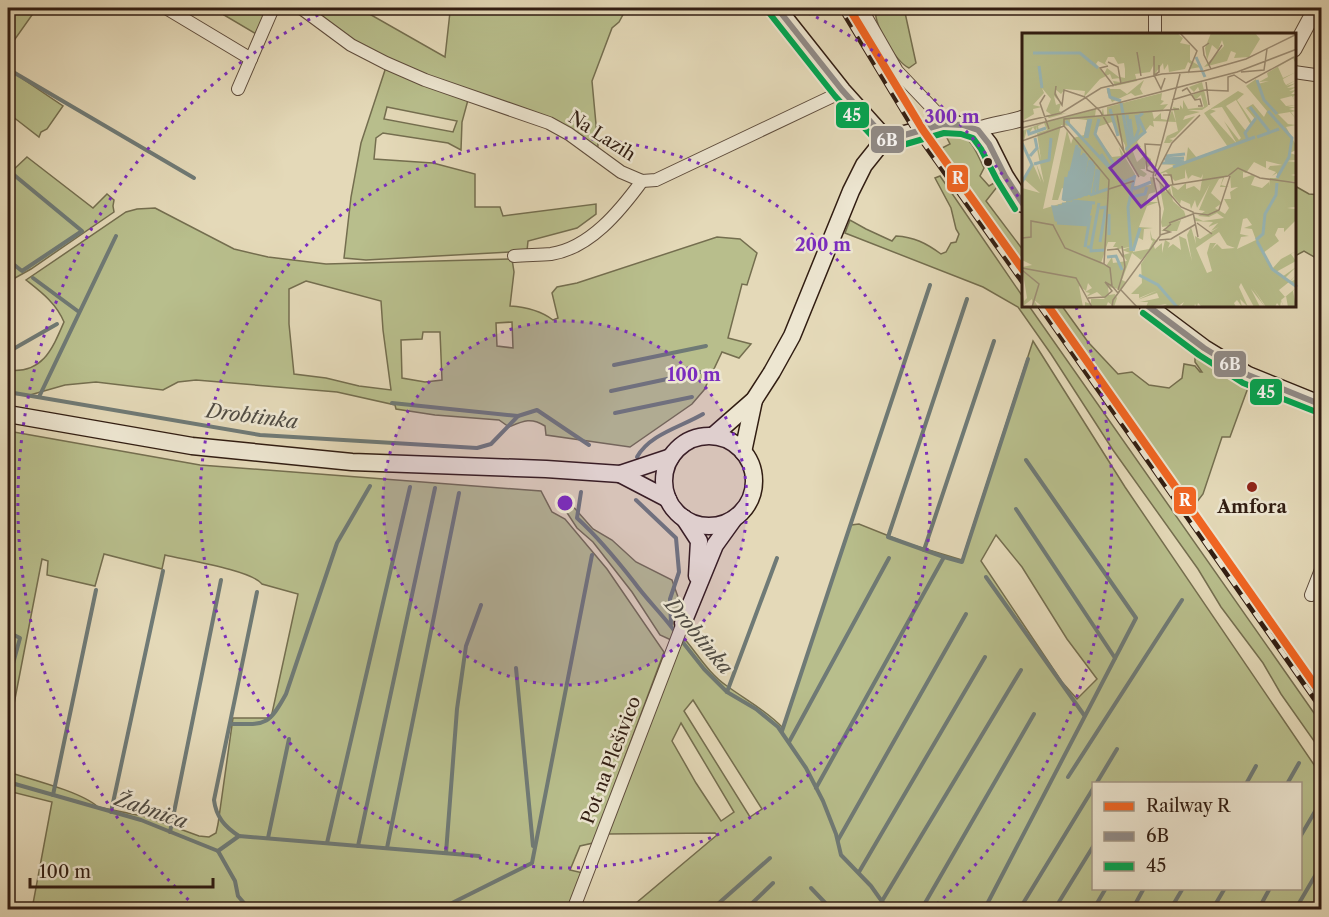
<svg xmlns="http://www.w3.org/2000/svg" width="1329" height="917" font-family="'Libre Caslon Text',serif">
  <rect width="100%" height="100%" fill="#e4d9b8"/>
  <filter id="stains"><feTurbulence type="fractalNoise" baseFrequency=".00333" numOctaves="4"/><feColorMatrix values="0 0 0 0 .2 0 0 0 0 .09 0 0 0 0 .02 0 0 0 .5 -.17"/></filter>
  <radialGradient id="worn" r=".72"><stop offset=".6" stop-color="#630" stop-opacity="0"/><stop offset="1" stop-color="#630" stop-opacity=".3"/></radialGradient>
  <g fill="#b8be8c" stroke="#746e4f" stroke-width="1.5" fill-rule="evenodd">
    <path d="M8 8H37L8 49Z"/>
    <path d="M229 8H270L258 35 224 15Z"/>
    <path d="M320 8H359L445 57 450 12 443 8H624L625 11 619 22 612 28 592 81 598 146 596 149 350 41 320 19 318 11Z"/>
    <path d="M876 8H904L916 63 909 68C896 62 872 22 876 8Z"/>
    <path d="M386 67 468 100 462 122 461 150 448 143 383 133 376 138 374 159 433 163 475 174V207H500L503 216 596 204V214L577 228 528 241 527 251 366 260 344 258 351 197 361 143ZM387 107 457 121 453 132 384 119Z"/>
    <path d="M8 69 63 106 47 129 41 132 39 137 8 113Z"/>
    <path d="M949 133C973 136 974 148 984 168L980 176 989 186 994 183 997 187 986 201 1023 250V264L980 206 942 148 950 144 946 136Z"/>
    <path d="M27 157 93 208 107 194 114 200 113 206 114 212 31 269 8 282V168L12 171Z"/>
    <path d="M940 176 1023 297V306H1029L1321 723V751L1281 694 1263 663 1221 607 1198 569 1113 450 1051 354 1018 307 983 287 845 233 850 220 866 229 892 241 896 236C914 237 926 243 941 254L946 252 951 243 956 242 959 234 956 229 951 208 935 178Z"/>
    <path d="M1295 186 1309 194 1321 195V261L1304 251 1295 256Z"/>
    <path d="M155 208 234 249 268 257 326 264 512 259 514 272 510 306C526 307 540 310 553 320L558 318 552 293 557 287 577 283 717 237 740 239 757 253 747 285 742 284 728 338 751 344 739 358 722 352 704 390 692 404 630 447 546 435 545 426C531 417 523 421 509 427L499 420 435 415 396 409 395 405 337 392 196 380 178 382 163 390 96 382 65 385 30 395 8 394V370C42 374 52 350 64 322 56 303 41 292 26 280L126 212 137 209ZM306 281 381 301 383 330 391 390 359 386 326 378 294 374 289 324V289ZM512 322 513 348 497 346 496 323ZM423 332H440L442 380 425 382 402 378 401 340 422 339Z"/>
    <path d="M1053 306H1062L1088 342 1118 374 1132 372 1149 385 1169 388 1182 378 1184 364 1195 366 1200 372H1202L1195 362V356L1186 348 1187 344 1249 385 1230 437H1222L1203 494 1193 507Z"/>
    <path d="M1033 341 1125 487 1321 775V909H629L717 835 715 833 607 834 683 637C697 653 709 674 727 686 746 700 766 710 783 728L851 525 859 524 909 544 962 560ZM996 535 1022 567 1067 639 1097 679 1077 699 1062 682 981 561ZM693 700 762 809 750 817 684 711ZM681 723 734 812 721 821 696 783 672 741ZM1094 784H1300V888H1094Z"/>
    <path d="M8 431 200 465 541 491 552 512 565 519 607 569 664 652 593 843 580 846 570 870 583 873 568 909H32L52 802 8 791V772C30 779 82 792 98 807L147 817 199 836 209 837 216 833 218 824 233 718H271L298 594 262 584C251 570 185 560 165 555L162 569 104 554 95 586 47 575 48 561 42 559 8 735Z"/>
    <path d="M570 503 593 529 612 540 636 562 672 580 683 611 671 640 660 635 632 592 593 542 577 528 562 505Z"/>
  </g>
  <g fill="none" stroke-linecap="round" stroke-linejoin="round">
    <g stroke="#6f7a76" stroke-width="4">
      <path d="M8 69 194 178"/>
      <path d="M8 170 82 231 22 271 8 260"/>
      <path d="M33 278 79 312"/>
      <path d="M8 352 57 324"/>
      <path d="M614 365 706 346"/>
      <path d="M611 391 700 372"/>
      <path d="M8 392 260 435 477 448 491 444 518 416"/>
      <path d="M39 397 116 236"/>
      <path d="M392 403 518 416 537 410 589 445"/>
      <path d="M615 413 692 397"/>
      <path d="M637 457C650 434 681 427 703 414"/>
      <path d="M581 492 577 518C599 538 616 559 634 582 647 600 663 615 676 633"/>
      <path d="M636 500 676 538 679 572 670 599 671 624"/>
      <path d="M1016 509 1115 658"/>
      <path d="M924 550 994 341"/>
      <path d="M944 557 962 562 1028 359"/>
      <path d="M986 577 1084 715"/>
      <path d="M8 632 20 638 8 682"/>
      <path d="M681 640 704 669 727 692 756 709 778 727 806 768 823 801 836 834 841 855 871 886 888 910"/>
      <path d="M516 668 533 846"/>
      <path d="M727 692 777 558"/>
      <path d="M230 724C265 724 268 727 286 694L337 543 370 486"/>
      <path d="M782 731 930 285"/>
      <path d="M789 742 889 558"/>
      <path d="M1068 777 1182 600"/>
      <path d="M8 782 141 820 218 851 235 881 238 896 250 910"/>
      <path d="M1096 784 1117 749"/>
      <path d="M1246 784 1256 766"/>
      <path d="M1287 784 1299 763"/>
      <path d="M816 788 944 557 888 537 967 299"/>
      <path d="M53 795 96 590"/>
      <path d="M111 812 163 571"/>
      <path d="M170 832 221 580"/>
      <path d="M239 836C225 827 216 817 214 800L257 592"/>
      <path d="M1300 837 1320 803"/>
      <path d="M268 838 289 739"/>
      <path d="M838 840 966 614"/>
      <path d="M327 843 410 487"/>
      <path d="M358 846 435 488"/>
      <path d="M387 848 459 493"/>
      <path d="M218 851 239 836 479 856"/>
      <path d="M446 853 457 709 466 646 481 605"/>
      <path d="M859 872 985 657"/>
      <path d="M811 888 832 910"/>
      <path d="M882 901 1021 670"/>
      <path d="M235 910 248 907"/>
      <path d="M438 910 532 863 592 555"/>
      <path d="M711 910 770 858"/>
      <path d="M745 910 773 883"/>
      <path d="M921 910 1034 714"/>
      <path d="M984 910 1136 618 1026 460"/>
      <path d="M1019 910 1094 787"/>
      <path d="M1054 910 1094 845"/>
      <path d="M1093 910 1106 888"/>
      <path d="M1132 910 1144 888"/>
      <path d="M1170 910 1183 888"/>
      <path d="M1212 910 1225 888"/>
      <path d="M1258 910 1270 888"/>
      <path d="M1295 910 1322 864"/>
    </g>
    <defs>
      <g id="minor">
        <path d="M166 8 251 59"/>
        <path d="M301 8 351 45 386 63 425 80 549 123 569 134 621 172 642 181 656 180 833 96 842 90"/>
        <path d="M861 8 897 71 936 112 943 124"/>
        <path d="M1155 34V8"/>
        <path d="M1294 72 1322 76"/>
        <path d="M238 89 273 8"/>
        <path d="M514 256C526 255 539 255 551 254 590 248 620 211 642 181"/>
        <path d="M1311 595 1322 567"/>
        <path d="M573 910 683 623"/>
      </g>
      <g id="tertiary">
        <path d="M1294 49 1316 8"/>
        <path d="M978 130C992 123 1008 124 1023 118"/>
      </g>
      <g id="secondary">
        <path d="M777 8 842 90 887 140"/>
        <path d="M1148 306 1204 348 1248 375 1322 405"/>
        <path d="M8 414 192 446 352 462 546 469 620 474 671 457"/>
        <path d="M714 435 754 400 772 372 792 336 851 191 864 165 880 145 897 136 943 124 963 125 978 130 989 144 1005 176 1023 204"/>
        <circle cx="709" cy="481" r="45"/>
        <path d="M743 452 754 400"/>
        <path d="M620 474 668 499"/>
        <path d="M684 518 699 541 697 576"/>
        <path d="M683 623 715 545 733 520"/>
      </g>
    </defs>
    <use href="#minor" stroke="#5e4c3c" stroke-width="14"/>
    <use href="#tertiary" stroke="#5e4c3c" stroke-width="17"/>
    <use href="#secondary" stroke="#311d12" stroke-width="19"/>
    <use href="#minor" stroke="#ede6d1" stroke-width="12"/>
    <use href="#tertiary" stroke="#ede6d1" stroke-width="15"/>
    <use href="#secondary" stroke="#ede6d1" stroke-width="16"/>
    <defs>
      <g id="rail">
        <path d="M841 8 916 132 1023 282"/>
        <path d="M1040 306 1322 709"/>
      </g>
    </defs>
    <use href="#rail" stroke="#311d12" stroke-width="6"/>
    <use href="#rail" stroke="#ede6d1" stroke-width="4" stroke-dasharray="11" stroke-linecap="butt"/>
    <defs>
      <g id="bus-1">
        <path d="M777 8 842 90 887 140"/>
        <path d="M887 140 943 124 963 125 978 130 989 144 1005 176 1023 204"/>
        <path d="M1148 306 1204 348 1248 375 1322 405"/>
      </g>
      <g id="bus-2">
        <path d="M770 14 835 96 882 147 889 149 944 133 961 134 973 138 981 149 997 180 1015 209"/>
        <path d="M1143 313 1199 355 1243 383 1319 413"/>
      </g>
    </defs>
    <use href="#bus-1" stroke="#ede6d1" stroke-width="10"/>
    <use href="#bus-2" stroke="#ede6d1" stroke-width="10"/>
    <use href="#bus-1" stroke="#908b88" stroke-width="6"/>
    <use href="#bus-2" stroke="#00a651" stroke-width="6"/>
    <defs>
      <g id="rail-1">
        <path d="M849 8 923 130 1023 270"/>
        <path d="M1048 306 1322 695"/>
      </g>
    </defs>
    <use href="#rail-1" stroke="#ede6d1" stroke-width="12"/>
    <use href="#rail-1" stroke="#f26522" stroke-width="8"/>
  </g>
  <circle cx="565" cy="503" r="182" fill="#7b2cbf" fill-opacity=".12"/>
  <g fill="none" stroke="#7b2cbf" stroke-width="3" stroke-dasharray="3 6">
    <circle cx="565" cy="503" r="182"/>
    <circle cx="565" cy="503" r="365"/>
    <path d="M195 906A547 547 0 0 1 330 9M800 9A547 547 0 0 1 1021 201M1076 307A547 547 0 0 1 935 906"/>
  </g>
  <circle fill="#311d12" stroke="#ede6d1" stroke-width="2" cx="988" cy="162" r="5"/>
  <circle fill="#8f2418" stroke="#ede6d1" stroke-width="2" cx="1252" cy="487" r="6"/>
  <g text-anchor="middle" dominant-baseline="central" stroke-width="5" stroke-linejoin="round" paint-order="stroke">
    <g font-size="18" fill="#311d12" stroke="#ede6d1">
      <text transform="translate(602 136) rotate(33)">Na Lazih</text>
      <text transform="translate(611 760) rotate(-69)">Pot na Plešivico</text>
    </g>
    <g font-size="18" font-weight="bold" fill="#311d12" stroke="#ede6d1">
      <text x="1252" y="507">Amfora</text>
    </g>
    <g font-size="20" font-style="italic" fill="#504c44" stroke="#ede6d1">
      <text transform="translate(252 416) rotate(7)">Drobtinka</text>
      <text transform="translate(699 636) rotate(50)">Drobtinka</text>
      <text transform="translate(151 810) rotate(19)">Žabnica</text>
    </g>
  </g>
  <g transform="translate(1022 33)">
    <rect width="274" height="274" fill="#e4d9b8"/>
    <path d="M0 0H155L161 5 158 10 168 12V27L179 34 167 36 169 31 166 29 163 36 147 39 146 31 142 37 141 30 132 42V31L128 39 113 41 115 48 93 53 91 48 98 49V44L103 45V36L102 30 96 31 92 24H86L83 30 86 33 76 28 74 31 82 41 85 35 98 45 90 46 88 41 78 46 62 64 63 58 43 56 39 61 33 56 37 68 32 63 34 72 39 70 37 78 40 79 31 82 45 80 27 85 24 82H30L24 78 29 66 20 55 22 60 11 72 20 74 11 76 12 81 2 87ZM189 0H233L238 6 227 24 212 25 214 20 209 18 205 28 182 34 202 13 200 7 196 17 190 12 185 27 183 15ZM273 23 274 31 271 25 256 34 261 45 274 39 261 46 262 49 274 43 262 49 264 52 274 47 264 53 274 50 265 55 274 54 267 58 274 57 269 61H274L271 64 274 70 270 63 258 66 264 73 274 72 265 74H274L267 76 274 78 269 79 274 86 268 79 256 81 266 91 274 92 264 94 274 112V117L268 120 274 122V127L264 128 274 129V141L269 142 274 143V149L266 148 274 150V174L265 175 274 176V187L262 199V195H256L253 202 257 208 241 220 250 236 259 226 274 218 269 221 274 228 254 239 260 244 274 234 263 245 268 248 274 242 268 249 274 246V254L267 249 257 257 263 264 274 255 271 258 274 274H266L264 263 259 267 262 274 259 268 258 274 255 270 253 274H244L231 255 243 274 229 256 238 274H232L219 250 217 254 226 274 218 266 220 274 215 267 212 270 214 274H180L176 270 175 274 173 271 172 274H159L162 269 155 274H139L145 271 124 274 126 269H118L137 265 135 260 115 267 136 257 117 265V261H109L120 250 119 231 127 219 119 227 110 220 100 247 104 249 95 263 97 256 86 254 87 262 93 261 95 265 92 274 86 269 84 274H63V269L69 271V266H83L75 259 64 264 68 260 63 259 70 255 66 250 64 258 57 253 61 274H21L12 267 16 274H11L10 266 0 274V254L2 268 5 265 0 234 10 232 0 227V155L18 160 2 146 11 131 19 149 14 130 22 150 15 116 8 123 15 115 13 101 19 127 15 100 25 97 22 90 16 93 17 98H15L14 93V99L11 94 7 101 5 96 2 108 0 98 10 94 24 89 74 76 73 83H79L81 75 82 82H85V74L140 60 139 67 142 68 138 72 146 71 140 78H130L132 86 139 80V86L146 87 150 77 154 89 131 88 132 94 128 92 115 109 119 114 110 116 115 129 122 123 124 128 125 123 129 126V132L124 135 123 130V136H118L125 141 122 144 116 142 104 123 103 112 90 89 75 94 73 101 90 124 99 123 97 114 113 141 112 153 129 152 128 144 133 145V159L127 161 124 169H137L125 173 117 194 131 195 122 196 121 207 115 204 111 219 127 216 131 208 129 207 128 197 130 205 136 208 131 211 133 216 140 210V220L143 207 148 210 146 215 151 211 159 217 157 203 164 206 170 228 165 202 169 194 174 211 173 203 178 206 197 194 189 198 196 190 186 194 191 189 172 188V184L181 188 202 185 195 180 187 184 176 183 183 178 177 177 188 151 175 175 173 167 169 176 168 171 159 167 158 171 151 163 149 152 156 157 164 150V156L172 153 178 158 181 141 179 145 170 142 166 146 163 136V145L153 148 144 139 134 142 154 132 139 131 164 129 166 114 175 125 206 114 182 80 216 58 222 61 215 67 230 89 233 86 224 75 231 71 242 84 245 78 224 53 234 46 236 51 247 48 237 49 246 44 237 47 246 44 245 40ZM214 67 229 92 224 98 204 73ZM200 74 219 105 217 107 202 88 215 111 188 81 194 78 188 76ZM48 85 65 87 62 102 51 105 49 111 45 97 30 167H36L40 155 44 157V169L21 176 39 92 48 93ZM244 128 260 132 248 133 246 136 254 139 250 143 255 140V145H248L247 153V149L240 155 229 152 233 143 230 142 221 145V139L224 140 232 129 244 135ZM208 142 209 155 216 154 208 159 209 166H202L207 175 203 181 193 175 200 170 189 160 197 146 201 145 198 154H207L199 152 202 145V144ZM225 185 230 192 222 195 230 196 234 207 215 216 219 204 227 203 218 201 221 186ZM197 199 205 212 213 215 200 216 195 211 190 216 194 210H188L185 220 190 238 185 240 174 215ZM86 209H94L91 214H96L91 217 108 214 100 217 108 220 101 222 105 228 91 230 90 224 84 233 79 230ZM122 47 118 56 121 61 113 63 109 60 90 69 85 59 86 56H98L105 61ZM180 49 186 73 180 77H166L178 79 163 83 161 87 173 83 153 104 147 106 151 107 148 110H142L145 103 156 98 151 74 158 76V72L161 76V67L166 76 182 74 179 62 173 67 170 62 178 59 176 54 172 59 167 54ZM137 149 144 159 148 155 151 168 162 178 164 184 153 189 159 187 155 198H139L147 193 140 194 139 189 142 176Z" fill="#b8be8c" fill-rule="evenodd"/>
    <path fill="none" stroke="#99b8b9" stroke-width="3" d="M11 20H58L76 35M174 24 183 44M17 33 20 55M235 47 242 67 255 81M86 55 88 64 99 68M99 70 107 113 104 117M228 74 247 98M88 76 96 103M246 78 270 105 267 124 255 145M105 82 109 110M77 86 73 101 92 131M108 86 111 109M44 88 94 142M6 97 7 101 24 95M235 104 257 96M63 105 67 86M65 105 69 86M113 106 117 96 114 82M226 107 223 100 234 85M107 112 123 99 116 84 121 80M79 121 87 133 97 129 96 125M8 123 15 115 13 105M144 123 163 121M142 126 162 125M143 128 162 126M140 130 162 129M12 131 27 127 29 105M53 134 57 115M151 134 233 104M94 143 102 149 112 144M64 147 68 127M0 149 10 132 0 110M112 156 129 149M44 157 48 138M75 159 77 137M71 161 75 136M67 162 72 132M68 162 86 156M62 163 69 128M64 163 71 128M60 164 63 145M109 164 123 161 125 154M56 165 64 123M58 165 65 124M52 166 62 120M54 166 63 121M41 167 44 144M50 167 60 122M42 168 55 112M44 168 51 136M45 168 56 114M47 168 58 116M48 168 58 123M50 168 73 170M44 170 70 171M40 171 70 173M36 173 70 175M33 177 69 179M33 178 68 181M33 180 68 182M33 182 68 184 63 214M35 184 66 186M35 185 66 188M67 189 34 187 31 174 69 177M35 190 67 192M44 190 66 191M87 202V181M234 207 241 201 243 181 254 162 255 150M235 208 250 236 275 254M78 209 84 174 78 175M65 214H69V218L83 217M69 214 77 170M109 218 106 174 113 142M111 218 118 195M85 224 94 223 100 237M117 242 136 252 155 274"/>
    <path fill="none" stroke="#9c8e76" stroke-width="1.5" d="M158 0 175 18 166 40M187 10 181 14 182 22 189 36M115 19 119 43M132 23V42M86 29 96 34 99 51M187 31 200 12M137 32V39L132 42 139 56 143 45M86 33 78 35 92 53M219 39 242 37 245 16M184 49 187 72M34 53 33 61 40 72 42 57 63 64M160 58 165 55 173 67 178 66 180 73H176M23 62 18 70 27 96M63 64 78 78 117 144M150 67 183 57 206 58V44L212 42 224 50 272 24M95 82 102 119M0 89 39 80 79 55 140 41 182 38 224 26 275 1M0 95 215 39 275 16M0 108 42 93M132 140 125 137 123 111 139 112M141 142H149L151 152M131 143 158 41M133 143 150 110 178 82M134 145 159 174 171 179 176 204M143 153 206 143 216 135 238 145 275 150M87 156 112 148M171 180 186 182 197 177 208 143M147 190 171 181M175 190 190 201M138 202 148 199 142 197 149 191M0 205 9 204V188L31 192 43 215 82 231M137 207 149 206 174 191M85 217 96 216 101 224M0 235 54 245 70 274M0 237 17 251 10 274M96 257 103 234 100 213M99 257 115 274M96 260 90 253 88 235 82 231 87 147 42 93V86L157 76M66 265 83 264 90 258 83 249 90 253M90 274 91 267 138 203V175L131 143"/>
    <path fill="#7b2cbf" fill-opacity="0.15" stroke="#7b2cbf" stroke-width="3" d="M115 113 146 153 119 174 88 135Z"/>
    <rect width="274" height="274" fill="none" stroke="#311d12" stroke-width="3"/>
  </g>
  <circle cx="565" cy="503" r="9" fill="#7b2cbf" stroke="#ede6d1" stroke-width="3"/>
  <g font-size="18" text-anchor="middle" font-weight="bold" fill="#7b2cbf" stroke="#ede6d1" stroke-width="5" stroke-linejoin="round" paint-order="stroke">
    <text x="952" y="123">300 m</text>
    <text x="823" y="251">200 m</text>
    <text x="694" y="381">100 m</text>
  </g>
  <g stroke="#ede6d1" stroke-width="2">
    <rect x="835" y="101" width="35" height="28" rx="6" fill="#00a651"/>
    <rect x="870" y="125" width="35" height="29" rx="6" fill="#908b88"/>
    <rect x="946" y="164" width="23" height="29" rx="6" fill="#f26522"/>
    <rect x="1213" y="350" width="34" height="28" rx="6" fill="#908b88"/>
    <rect x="1249" y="378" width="34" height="28" rx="6" fill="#00a651"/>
    <rect x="1173" y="486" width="24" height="29" rx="6" fill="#f26522"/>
  </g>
  <g font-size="16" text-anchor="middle" font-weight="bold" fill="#fff">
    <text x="852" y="121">45</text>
    <text x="887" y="146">6B</text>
    <text x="958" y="184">R</text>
    <text x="1230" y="370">6B</text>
    <text x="1266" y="398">45</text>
    <text x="1185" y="506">R</text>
  </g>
  <rect width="1329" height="917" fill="none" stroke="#e4d9b8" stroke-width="30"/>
  <rect x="9" y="9" width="1311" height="899" fill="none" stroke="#311d12" stroke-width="3"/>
  <rect x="15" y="15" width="1299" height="887" fill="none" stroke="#311d12" stroke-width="1.5"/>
  <rect x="1092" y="782" width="210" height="108" fill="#ede6d1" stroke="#a29685" stroke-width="1.5"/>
  <rect x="1104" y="802" width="30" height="9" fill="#f26522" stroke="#a29685" stroke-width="1.5"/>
  <text x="1146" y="812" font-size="18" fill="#311d12">Railway R</text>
  <rect x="1104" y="832" width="30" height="9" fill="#908b88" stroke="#a29685" stroke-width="1.5"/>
  <text x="1146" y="842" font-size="18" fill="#311d12">6B</text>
  <rect x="1104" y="862" width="30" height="9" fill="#00a651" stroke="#a29685" stroke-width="1.5"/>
  <text x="1146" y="872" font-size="18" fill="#311d12">45</text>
  <path d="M30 878v9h183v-9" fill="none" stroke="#311d12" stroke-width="3"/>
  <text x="39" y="878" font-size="18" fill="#311d12" stroke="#ede6d1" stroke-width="4.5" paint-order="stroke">100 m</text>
  <rect width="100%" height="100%" filter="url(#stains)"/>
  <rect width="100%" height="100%" fill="url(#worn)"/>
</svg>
